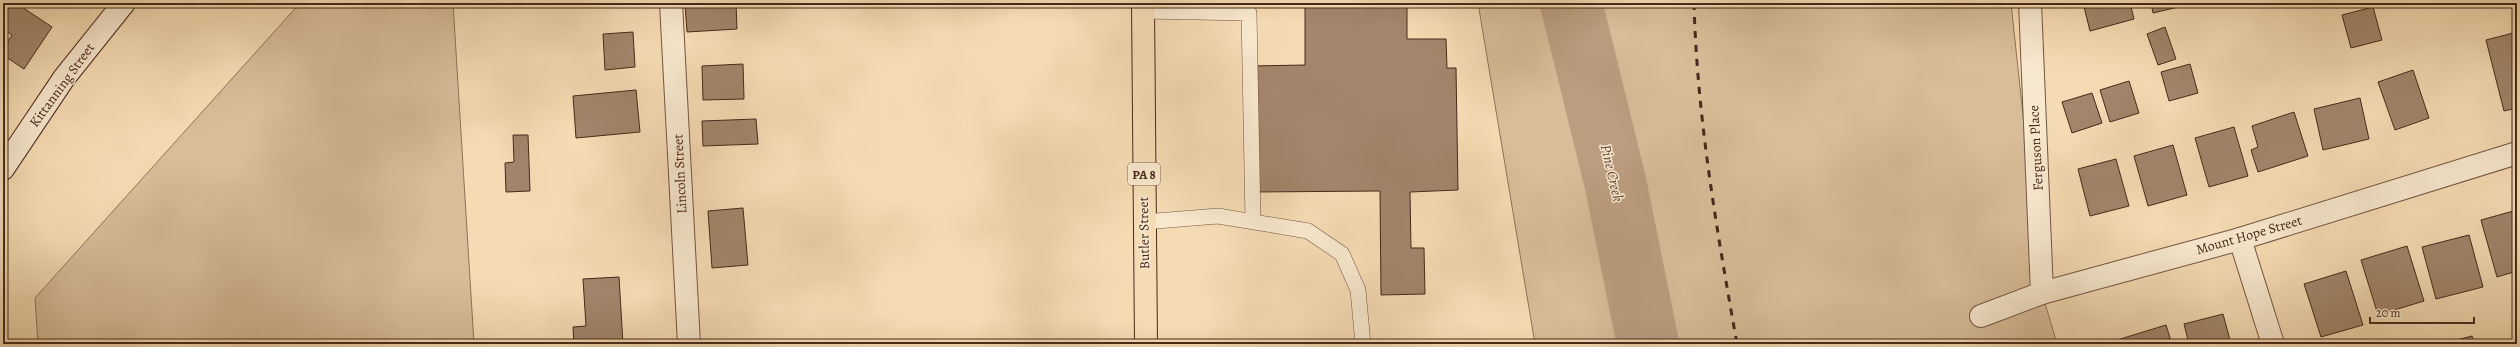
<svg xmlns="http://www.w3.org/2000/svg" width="2520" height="347" font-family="Alegreya,serif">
  <rect width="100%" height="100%" fill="#f5dbb3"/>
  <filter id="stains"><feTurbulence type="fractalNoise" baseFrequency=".005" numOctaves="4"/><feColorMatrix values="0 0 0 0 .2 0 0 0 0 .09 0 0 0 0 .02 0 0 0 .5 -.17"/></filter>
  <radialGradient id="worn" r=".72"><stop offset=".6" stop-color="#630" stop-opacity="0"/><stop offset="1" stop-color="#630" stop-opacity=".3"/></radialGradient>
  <g fill="#d8bd99" stroke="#90725a">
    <path d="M300 3H453L474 344H38L35 298Z"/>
    <path d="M1478 3H2011L2042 293 2057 344H1535Z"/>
  </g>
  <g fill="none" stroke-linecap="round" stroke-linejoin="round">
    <path stroke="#bb9e80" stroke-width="62" d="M1571 3 1615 181 1648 344"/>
  </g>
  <g fill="#a2856b" stroke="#49281c">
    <path d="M12 3H16L52 27 24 69 3 55V49L12 35 3 29V16Z"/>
    <path d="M736 3 737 29 687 32 685 5Z"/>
    <path d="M1305 3H1407V39H1446L1447 68H1456L1458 190 1410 192 1411 248H1424L1425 294 1381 295 1380 191 1253 192 1252 66 1305 65Z"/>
    <path d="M2083 3H2130L2134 19 2090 31Z"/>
    <path d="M2151 3H2191V4L2153 13Z"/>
    <path d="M2373 7 2382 40 2351 48 2342 15Z"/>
    <path d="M2165 27 2176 59 2158 65 2147 34Z"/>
    <path d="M633 32 635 67 605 70 603 34Z"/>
    <path d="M2517 32V108L2504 111 2486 40Z"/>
    <path d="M743 64 744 99 703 100 702 66Z"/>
    <path d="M2190 64 2198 93 2169 101 2161 72Z"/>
    <path d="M2413 70 2429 118 2395 130 2378 82Z"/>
    <path d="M2129 81 2139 113 2110 122 2100 90Z"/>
    <path d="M636 90 640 132 576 138 573 96Z"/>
    <path d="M2092 93 2102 123 2072 133 2062 102Z"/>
    <path d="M2360 98 2369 139 2323 150 2314 109Z"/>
    <path d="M2294 112 2308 156 2258 172 2251 150 2258 147 2252 126Z"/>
    <path d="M756 119 758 144 703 146 702 121Z"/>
    <path d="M2234 127 2248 176 2209 187 2195 138Z"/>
    <path d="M513 135H528L530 191 506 192 505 163 514 162Z"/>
    <path d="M2173 145 2187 195 2148 206 2134 156Z"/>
    <path d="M2116 159 2129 206 2090 216 2078 169Z"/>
    <path d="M743 208 748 265 712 268 708 211Z"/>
    <path d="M2517 210V271L2497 277 2481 220Z"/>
    <path d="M2469 235 2483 287 2436 299 2422 247Z"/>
    <path d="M2407 246 2424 301 2378 315 2361 260Z"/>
    <path d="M2346 271 2363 325 2321 337 2304 284Z"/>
    <path d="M619 277 623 344H574L573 327 586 326 583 279Z"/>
    <path d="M2223 314 2231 344H2189L2184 324Z"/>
    <path d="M2166 325 2172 344H2118L2117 340Z"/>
    <path d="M2472 336 2474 344H2441Z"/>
  </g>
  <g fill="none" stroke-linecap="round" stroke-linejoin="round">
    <defs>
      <g id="lane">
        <path d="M1143 11 1249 13 1253 221"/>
        <path d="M1144 222 1218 216 1308 231 1342 254 1358 290 1363 344"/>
      </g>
      <g id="street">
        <path d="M671 3 689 344"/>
        <path d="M2030 3 2042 293"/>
        <path d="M2240 239 2273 344"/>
        <path d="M1981 316 2042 293 2240 239 2517 153"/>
      </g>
      <path id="secondary" d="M3 169 64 78 124 3"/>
      <path id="highway" d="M1143 3 1146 344"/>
    </defs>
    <use href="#lane" stroke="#745542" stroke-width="16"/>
    <use href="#street" stroke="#745542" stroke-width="24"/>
    <use href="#secondary" stroke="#49281c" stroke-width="24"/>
    <use href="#highway" stroke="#49281c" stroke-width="24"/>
    <use href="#lane" stroke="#f8e8ce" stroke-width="15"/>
    <use href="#street" stroke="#f8e8ce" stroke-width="22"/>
    <use href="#secondary" stroke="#f8e8ce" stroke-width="22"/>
    <use href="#highway" stroke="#f5dbb3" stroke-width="22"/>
    <path stroke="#49281c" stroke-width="3" stroke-dasharray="7 7" stroke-linecap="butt" d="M1694 3C1697 118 1717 231 1737 344"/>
  </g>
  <g text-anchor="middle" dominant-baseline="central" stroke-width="3" stroke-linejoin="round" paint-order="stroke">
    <rect fill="#f8e8ce" stroke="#7e6251" stroke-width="1" x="1128" y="163" width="32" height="22" rx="3"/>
    <g font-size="13" font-weight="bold" fill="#49281c">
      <text x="1144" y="174">PA 8</text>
    </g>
    <g font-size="14" fill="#49281c" stroke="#f8e8ce">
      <text transform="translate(62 85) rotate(-54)">Kittanning Street</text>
      <text transform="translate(2036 148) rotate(-93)">Ferguson Place</text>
      <text transform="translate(680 174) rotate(-93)">Lincoln Street</text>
      <text transform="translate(1144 233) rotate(-91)">Butler Street</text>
      <text transform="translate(2249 235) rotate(-16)">Mount Hope Street</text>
    </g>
    <g font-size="15" font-style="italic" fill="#664635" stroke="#f8e8ce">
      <text transform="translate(1612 173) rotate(77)">Pine Creek</text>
    </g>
  </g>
  <rect width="2520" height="347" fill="none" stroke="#f5dbb3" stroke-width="16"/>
  <rect x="4" y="4" width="2512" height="339" fill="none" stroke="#49281c" stroke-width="2"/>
  <rect x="8" y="8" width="2504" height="331" fill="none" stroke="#49281c"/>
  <path d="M2370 317v6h104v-6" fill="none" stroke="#49281c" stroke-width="2"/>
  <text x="2376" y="317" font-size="12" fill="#49281c" stroke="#f8e8ce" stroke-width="3" paint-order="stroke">20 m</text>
  <rect width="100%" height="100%" filter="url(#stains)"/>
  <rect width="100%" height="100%" fill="url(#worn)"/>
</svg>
